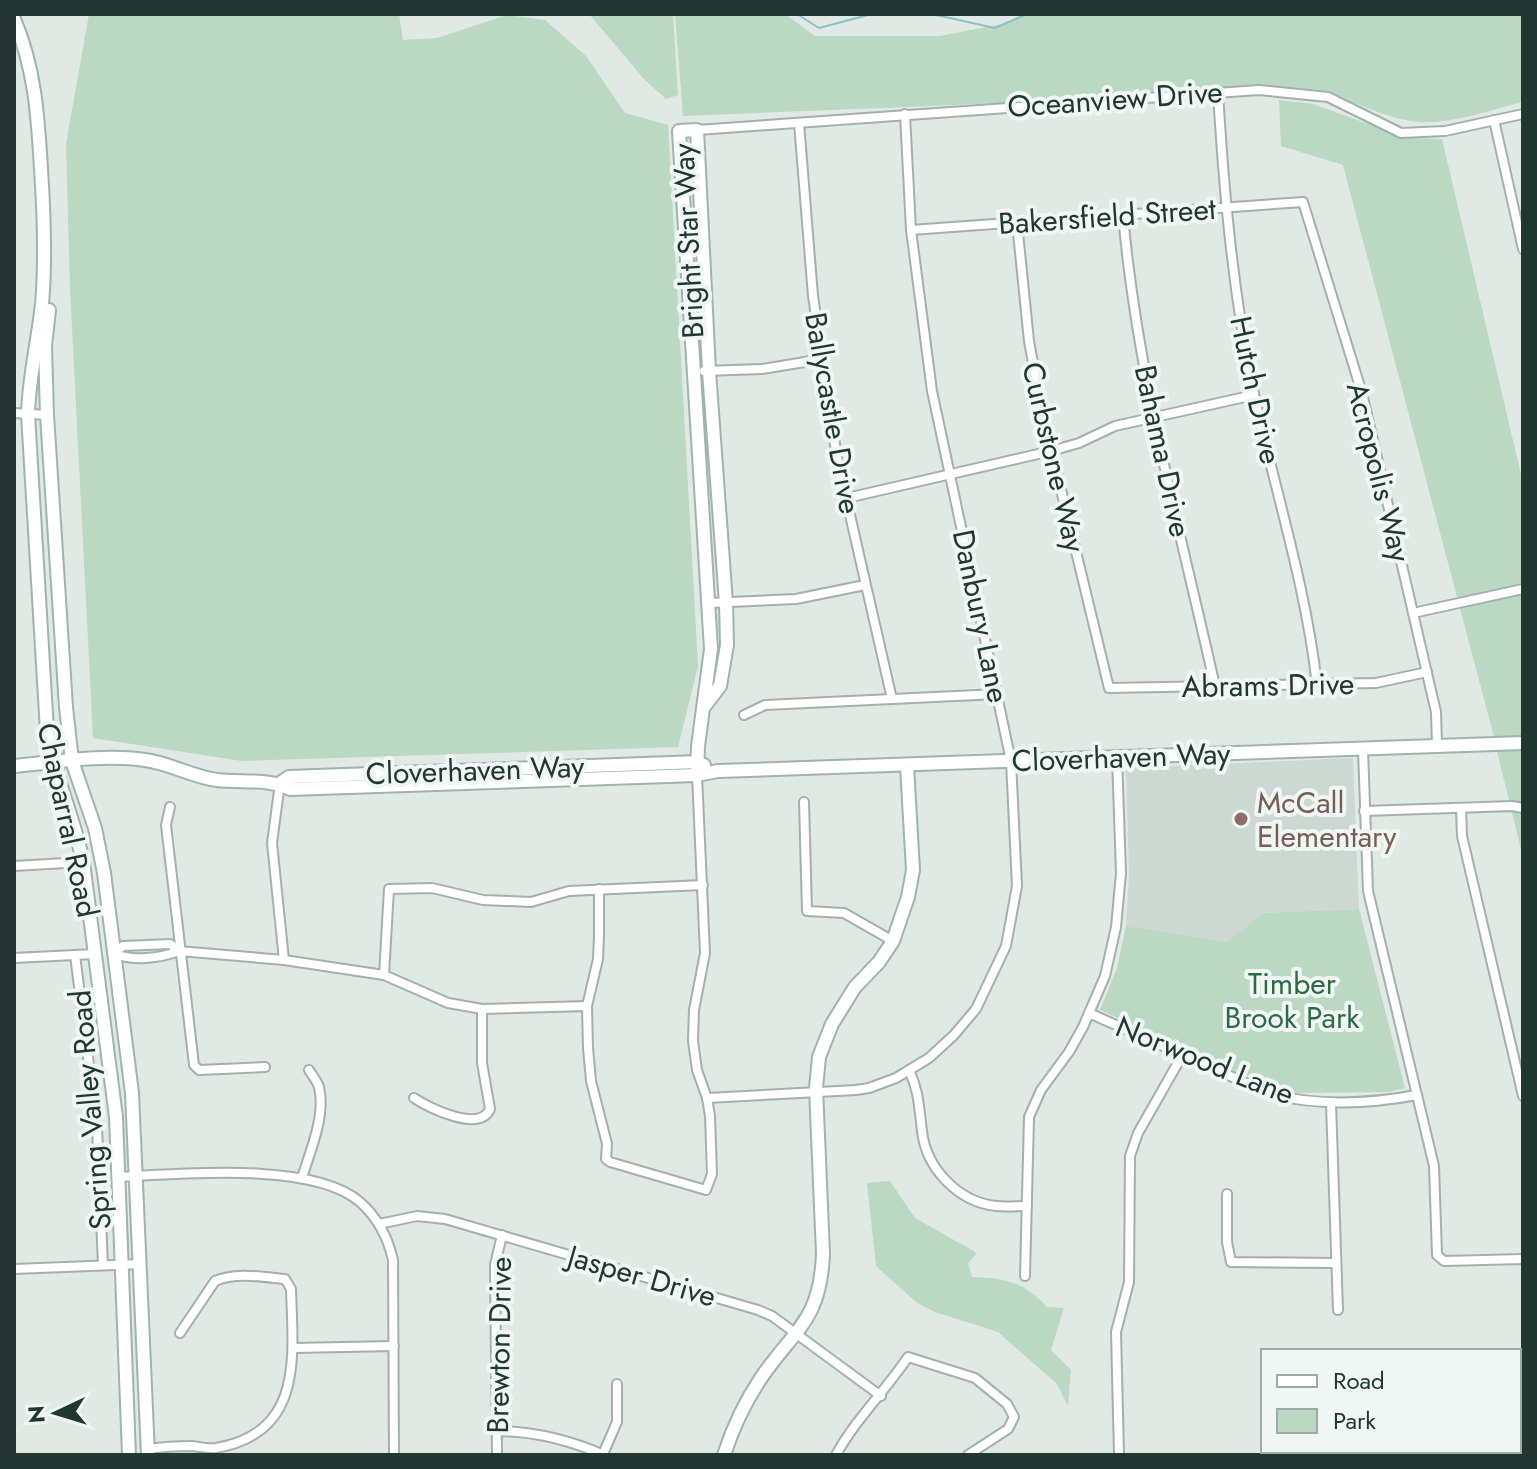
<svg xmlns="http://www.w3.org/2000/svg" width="1537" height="1469" font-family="Jost,sans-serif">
  <rect width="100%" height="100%" fill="#e0e9e4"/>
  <path fill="#ced8d3" d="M1353 758 1359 909 1263 913 1227 942 1126 926 1129 876 1126 768Z"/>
  <g fill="#bad8c2">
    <path d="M89 14H399L403 40 437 38 507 15 545 20 586 56 625 113 668 125 698 666 678 747 242 761 93 738 70 288 66 144Z"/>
    <path d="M589 14H673L678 95 666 99 644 79Z"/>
    <path d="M675 14H785L815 36H940L1008 23 1022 14H1523V102C1490 110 1453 124 1419 122 1392 120 1350 101 1324 90L683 116Z"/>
    <path d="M1279 100 1313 104 1407 138 1442 139 1523 483V736L1494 737 1343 165 1281 146Z"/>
    <path d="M1523 750V858L1497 751Z"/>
    <path d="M1359 909 1405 1088 1388 1092 1294 1093 1237 1072 1100 1010 1117 968 1126 926 1227 942 1263 913Z"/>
    <path d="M890 1181 915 1218 977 1253 968 1263 972 1277C1005 1278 1024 1282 1047 1307L1064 1308 1051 1350 1071 1370 1068 1406 1057 1384 998 1332 935 1312 916 1302 876 1266 867 1183Z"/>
  </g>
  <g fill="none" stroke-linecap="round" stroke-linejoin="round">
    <path stroke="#8dc1c9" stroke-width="2" d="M797 14 819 28 872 14 936 15 995 28 1027 14"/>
    <defs>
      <g id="street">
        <path d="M1218 92C1224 193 1233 294 1254 394 1275 491 1306 586 1317 685"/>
        <path d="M1494 120 1523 249"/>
        <path d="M799 123 813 296 837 458 892 699"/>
        <path d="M697 130 1259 90 1328 97 1401 133 1445 131 1523 114"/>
        <path d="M1123 215C1137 374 1180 530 1215 686"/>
        <path d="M1017 223 1029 341 1041 407 1109 688 1376 683 1427 672"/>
        <path d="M911 230 1303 202 1362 393 1436 712 1437 746"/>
        <path d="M704 371 762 369 823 359"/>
        <path d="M14 413 47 415"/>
        <path d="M847 498 1051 451 1079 443 1115 426 1254 395"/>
        <path d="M709 603 796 599 865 585"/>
        <path d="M1413 613 1523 589"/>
        <path d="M744 715 765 705 998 694"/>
        <path d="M1363 749 1368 891 1434 1166 1437 1255 1444 1261 1523 1259"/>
        <path d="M280 783 272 843 284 960"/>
        <path d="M804 802 807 911 844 913 893 941"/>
        <path d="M170 807 166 825 194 1065 199 1070 265 1067"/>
        <path d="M1461 808 1462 836 1523 1096"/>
        <path d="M1364 811 1512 806 1523 808"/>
        <path d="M14 866 83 862"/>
        <path d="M599 889V937L598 959 587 1006 588 1048 591 1081 607 1144 606 1159 610 1162 706 1190 712 1174 710 1116 707 1098 697 1070 693 1041 694 1010 705 953 697 775"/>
        <path d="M179 951 170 944 123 946 114 953C131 962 161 958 179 951L284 960 384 975 448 1003 482 1009 587 1006"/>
        <path d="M75 955 97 1128 103 1265"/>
        <path d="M14 958 95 954"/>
        <path d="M384 975 389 889 432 888 483 900 531 902 569 891 703 885"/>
        <path d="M1089 1013 1273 1095C1321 1106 1369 1104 1417 1095"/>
        <path d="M909 1070C919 1091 919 1108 922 1131 926 1168 958 1202 996 1206 1006 1207 1017 1206 1027 1206"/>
        <path d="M414 1098C429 1108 480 1133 490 1109L482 1063V1009"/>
        <path d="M707 1098 856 1090 869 1088 896 1078 929 1058 954 1035 976 1009 1006 946 1017 886 1011 761 932 391 911 230 905 114"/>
        <path d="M1331 1103 1338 1310"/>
        <path d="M119 1177C179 1174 314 1161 360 1202 377 1217 388 1238 393 1260L394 1455"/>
        <path d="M302 1178C310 1151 326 1116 319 1087 317 1081 312 1075 309 1070"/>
        <path d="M1227 1194V1242L1231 1262 1335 1263"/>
        <path d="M379 1224 417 1216 445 1219 758 1310 772 1316 881 1396"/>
        <path d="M14 1269 141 1264"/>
        <path d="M1025 1276 1029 1117 1041 1090 1069 1052 1083 1027 1105 976 1116 927 1121 873 1117 757"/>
        <path d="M293 1348 394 1346"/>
        <path d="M496 1431C535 1431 569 1440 604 1455"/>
        <path d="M148 1449C162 1447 177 1446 192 1446 200 1447 208 1449 216 1448 304 1433 293 1356 291 1289L285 1279C263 1277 236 1272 215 1281L180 1333"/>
        <path d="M603 1454 617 1422V1384"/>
        <path d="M497 1455 495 1265 502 1235"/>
        <path d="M836 1455C855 1420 886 1390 908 1357L975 1378 1007 1404 1014 1417 1008 1429 968 1455"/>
        <path d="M1119 1455 1116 1332 1129 1282 1130 1156 1138 1133 1183 1054"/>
      </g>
      <g id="secondary">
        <path d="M14 19C35 68 38 117 41 169 44 214 46 259 42 304 38 341 29 376 28 414L47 731C54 776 74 817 83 862L116 1117 129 1455"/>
        <path d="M49 310 45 346 47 415 66 707 72 761 95 828 104 873 132 1093 148 1455"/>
        <path d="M14 766C57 762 102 754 145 760 170 763 192 777 217 780 241 783 269 778 290 789L697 775 718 771 1523 743"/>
        <path d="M697 775 698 746 711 649 679 131 697 130 709 371 726 603 727 645 720 686 704 707"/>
        <path d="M280 783 289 777 698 762 704 765"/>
        <path d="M724 1455C733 1427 745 1402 761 1378 795 1328 820 1322 823 1254L816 1088 819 1057 832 1024 855 987 879 962 893 941 908 897 913 870 907 766"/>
      </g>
    </defs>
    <use href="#street" stroke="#a3b0ab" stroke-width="12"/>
    <use href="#secondary" stroke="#a0b3ac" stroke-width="16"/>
    <use href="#street" stroke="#fff" stroke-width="8"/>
    <use href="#secondary" stroke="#fff" stroke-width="12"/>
  </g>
  <circle fill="#8d6e63" stroke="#eff6f3" stroke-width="3" cx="1241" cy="819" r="8"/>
  <g text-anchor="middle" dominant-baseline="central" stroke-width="8" stroke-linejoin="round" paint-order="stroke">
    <g font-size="30" fill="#223731" stroke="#eff6f3">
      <text transform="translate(1115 99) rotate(-4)">Oceanview Drive</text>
      <text transform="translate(1107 216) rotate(-4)">Bakersfield Street</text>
      <text transform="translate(688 241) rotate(-93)">Bright Star Way</text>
      <text transform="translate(1256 390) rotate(78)">Hutch Drive</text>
      <text transform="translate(833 413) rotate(80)">Ballycastle Drive</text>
      <text transform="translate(1163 451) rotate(78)">Bahama Drive</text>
      <text transform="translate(1054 457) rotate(77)">Curbstone Way</text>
      <text transform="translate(1379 472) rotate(76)">Acropolis Way</text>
      <text transform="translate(981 616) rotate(78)">Danbury Lane</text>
      <text transform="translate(1268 685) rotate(-1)">Abrams Drive</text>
      <text transform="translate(1121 757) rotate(-2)">Cloverhaven Way</text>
      <text transform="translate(475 770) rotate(-2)">Cloverhaven Way</text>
      <text transform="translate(68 820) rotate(78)">Chaparral Road</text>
      <text transform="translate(1205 1060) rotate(22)">Norwood Lane</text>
      <text transform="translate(90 1110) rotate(-95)">Spring Valley Road</text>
      <text transform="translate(642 1276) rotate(16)">Jasper Drive</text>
      <text transform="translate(499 1345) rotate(-89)">Brewton Drive</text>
    </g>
    <g font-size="30" fill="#785e54" stroke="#eff6f3" text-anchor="start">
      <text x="1257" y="802">McCall<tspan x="1257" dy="34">Elementary</tspan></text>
    </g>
    <g font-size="30" fill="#316946" stroke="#eff6f3">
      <text x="1292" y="983">Timber<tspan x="1292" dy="34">Brook Park</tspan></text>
    </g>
  </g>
  <rect width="1537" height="1469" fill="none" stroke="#223731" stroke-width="32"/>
  <rect x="1261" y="1349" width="260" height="104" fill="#eff6f3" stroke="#9daaa5" stroke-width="2"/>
  <rect x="1277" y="1375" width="40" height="12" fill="#ffffff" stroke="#9daaa5" stroke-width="2"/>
  <text x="1333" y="1389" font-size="24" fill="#223731">Road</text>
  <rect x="1277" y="1409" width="40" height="24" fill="#bad8c2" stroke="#9daaa5" stroke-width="2"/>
  <text x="1333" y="1429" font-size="24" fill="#223731">Park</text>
  <g transform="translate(56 1413) rotate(266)" stroke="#eff6f3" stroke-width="6" paint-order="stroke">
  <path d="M0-6L14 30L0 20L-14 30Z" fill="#223731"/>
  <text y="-12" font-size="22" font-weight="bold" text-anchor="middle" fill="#223731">N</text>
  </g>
</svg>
